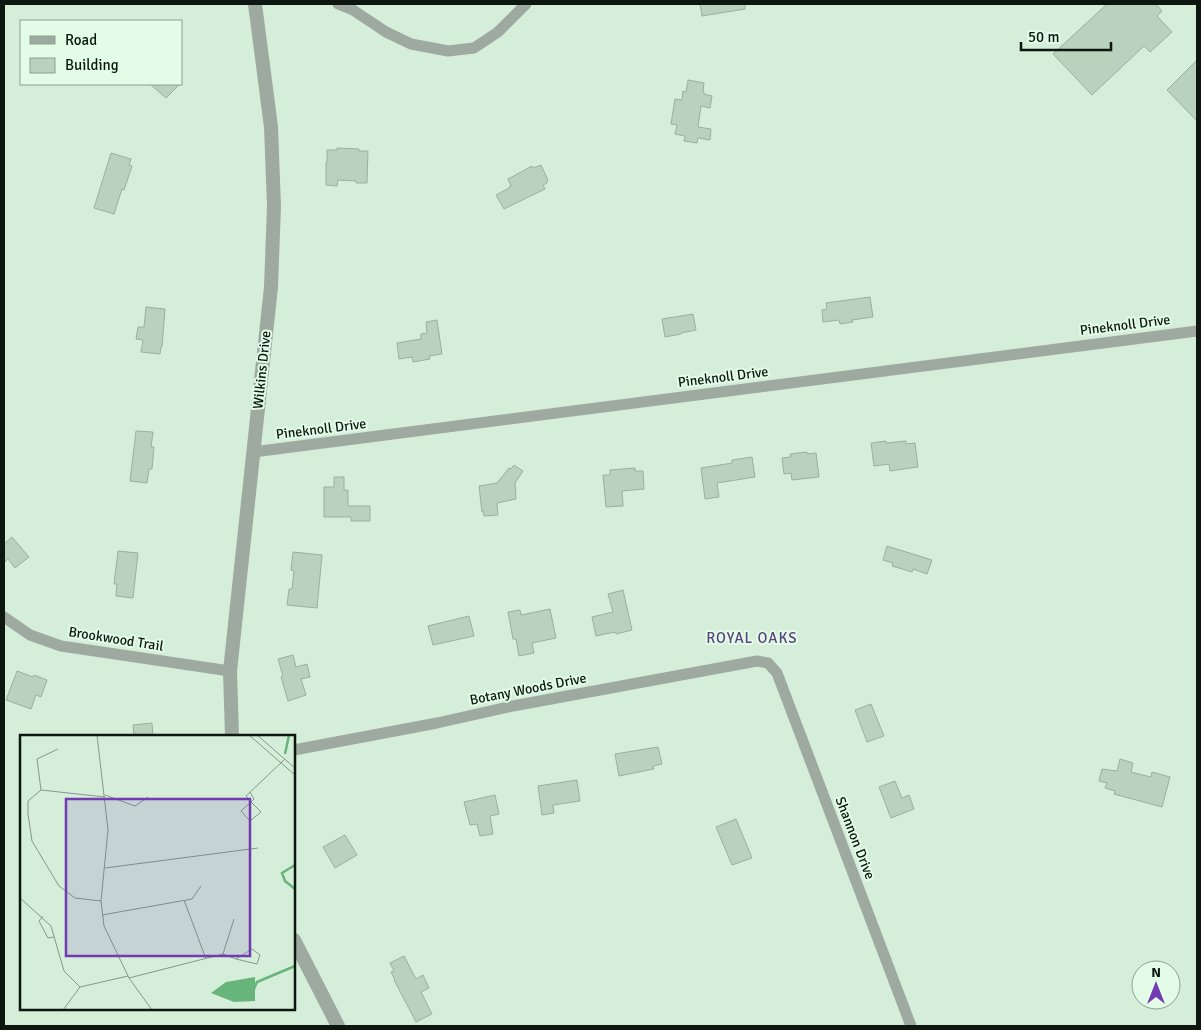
<svg xmlns="http://www.w3.org/2000/svg" width="1201" height="1030" font-family="Signika,sans-serif">
  <rect width="100%" height="100%" fill="#d5eeda"/>
  <g fill="#b9d2be" stroke="#98b19d">
    <path d="M700 4H745V9L702 16Z"/>
    <path d="M1107 4H1156L1162 11 1157 16 1172 32 1150 52 1144 46 1092 95 1053 54Z"/>
    <path d="M1197 60V121L1167 90Z"/>
    <path d="M688 80 704 83 703 92H704V94L712 96 710 108 701 106 698 127 711 129 710 140 698 138 697 143 684 141 685 136 675 134 677 125 671 124 675 99 682 100 683 91 686 92Z"/>
    <path d="M150 84H180L166 98Z"/>
    <path d="M337 148 359 149V151H368L367 183H356V181L338 180 337 186 326 185V162H327V150H337Z"/>
    <path d="M111 153 131 159 129 165 132 166 124 190 122 189 114 214 94 208Z"/>
    <path d="M541 165 548 180 547 181V183L543 185 545 189 504 209 496 195 509 188V187L511 186 508 179 532 166 533 168Z"/>
    <path d="M870 297 873 317 852 320 853 322 840 324 839 320 823 322 822 310 827 309 826 303Z"/>
    <path d="M146 307 165 309 162 347H161L160 354 141 352 143 340 136 339 138 327H144Z"/>
    <path d="M693 314 696 330 681 333V334L665 337 662 319Z"/>
    <path d="M437 320 442 354 429 356 430 359 413 362 412 357 399 359 397 343 421 339V334L427 333 426 322Z"/>
    <path d="M136 431 153 432 151 447H154L152 469H149L147 483 130 481Z"/>
    <path d="M886 441V443L906 441V444L915 443 918 467 890 471 889 464 874 466 871 443Z"/>
    <path d="M807 452V454L816 453 819 477 792 480 791 473 784 474 782 458 791 457 790 454Z"/>
    <path d="M752 457 755 477 717 483 719 497 705 499 701 468 732 463V460Z"/>
    <path d="M514 465 523 471 515 483 516 499 497 503 498 515 484 516 483 511 482 512 479 486 497 483 509 468 511 469Z"/>
    <path d="M635 468V471H643L644 489 622 491 623 506 606 507 603 475H610V470Z"/>
    <path d="M334 477H344V490H348V506H370V521H351V517H324V487H334Z"/>
    <path d="M12 537 29 557 15 568 8 559 4 563V544Z"/>
    <path d="M887 546 932 560 927 574 913 569 912 572 892 566 893 563 883 560Z"/>
    <path d="M118 551 138 553 133 598 116 596 117 584H114Z"/>
    <path d="M293 552 322 555 317 608 287 605 289 589H292L294 571 291 570Z"/>
    <path d="M623 590 632 630 616 634 615 632 596 636 592 617 613 612 608 594Z"/>
    <path d="M550 609 556 638 532 643 534 653 519 656 516 639H513L508 612 520 610 521 615Z"/>
    <path d="M469 616 474 636 433 645 428 626Z"/>
    <path d="M293 655 296 667 307 664 310 677 301 679 306 695 288 701 281 677 283 676 278 659Z"/>
    <path d="M17 671 33 677 34 675 47 680 41 697 36 695 31 709 6 700Z"/>
    <path d="M871 704 884 736 867 742 855 710Z"/>
    <path d="M152 723 153 736H134L133 725Z"/>
    <path d="M658 747 662 764 653 766 654 769 619 776 615 754Z"/>
    <path d="M1120 759 1133 763 1131 772 1151 777 1152 772 1170 777 1162 807 1114 794 1115 791 1105 788 1107 783 1099 781 1102 769 1117 771Z"/>
    <path d="M577 780 580 801 553 805 554 813 542 815 538 786Z"/>
    <path d="M895 781 902 798 909 795 914 809 891 818 879 787Z"/>
    <path d="M495 795 499 814 490 816 493 834 480 836 477 824 470 825 464 802Z"/>
    <path d="M736 819 752 858 732 865 716 827Z"/>
    <path d="M345 835 357 855 335 868 323 847Z"/>
    <path d="M404 956 416 979 423 975 429 988 421 992 432 1014 416 1022 394 980H395L391 972 394 971 390 963Z"/>
  </g>
  <g fill="none" stroke-linecap="round" stroke-linejoin="round">
    <g stroke="#9ea9a0" stroke-width="11">
      <path d="M338 4 353 10 386 32 411 44 448 51 474 48 498 32 526 4"/>
      <path d="M253 452 1197 331"/>
      <path d="M4 617 30 635 61 646 230 671"/>
      <path d="M294 750 437 723 513 706 757 661 768 663 777 673 911 1026"/>
    </g>
    <g stroke="#9ea9a0" stroke-width="14">
      <path d="M232 736 230 671 271 287 274 206 271 127 255 4"/>
      <path d="M294 940 338 1026"/>
    </g>
  </g>
  <g text-anchor="middle" dominant-baseline="central" stroke-width="4" stroke-linejoin="round" paint-order="stroke">
    <g font-size="14" fill="#0d160f" stroke="#e2fce7">
      <text transform="translate(1125 325) rotate(-7)">Pineknoll Drive</text>
      <text transform="translate(262 370) rotate(-84)">Wilkins Drive</text>
      <text transform="translate(723 377) rotate(-7)">Pineknoll Drive</text>
      <text transform="translate(321 429) rotate(-7)">Pineknoll Drive</text>
      <text transform="translate(116 639) rotate(9)">Brookwood Trail</text>
      <text transform="translate(528 689) rotate(-11)">Botany Woods Drive</text>
      <text transform="translate(855 838) rotate(69)">Shannon Drive</text>
    </g>
    <g font-size="15" letter-spacing="1" fill="#5a427f" stroke="#e2fce7">
      <text x="752" y="638">ROYAL OAKS</text>
    </g>
  </g>
  <g transform="translate(20 735)">
    <rect width="275" height="275" fill="#d5eeda"/>
    <path d="M235 242V266L214 267 191 258 206 247Z" fill="#67b57b"/>
    <path fill="none" stroke="#67b57b" stroke-width="2.5" d="M265 19 269 0M275 130 262 138 265 146 275 154M234 254 237 247 275 231"/>
    <path fill="none" stroke="#859889" stroke-width="1" d="M77 0 88 95 81 166 84 191 109 243 132 275M229 0 275 40M237 0 275 33M21 55 17 24 38 14M230 57 234 64 231 67 221 76 230 86 241 77 231 67 226 61 265 24M85 60 115 71 128 62M85 133 238 113M0 163 31 191 44 236 60 252M164 165 186 224M81 166 55 163 39 151 12 106 8 79V66L21 55 85 62M82 180 172 164 181 151M23 181 19 186 28 203 34 202M232 214 240 220 237 229 216 224ZM203 219 214 184M109 243 203 219 216 224M43 275 60 252 108 241"/>
    <path fill="#723bb2" fill-opacity="0.15" stroke="#723bb2" stroke-width="2.5" d="M46 64H230V221H46Z"/>
    <rect width="275" height="275" fill="none" stroke="#0d160f" stroke-width="2.5"/>
  </g>
  <rect width="1201" height="1030" fill="none" stroke="#0d160f" stroke-width="10"/>
  <rect x="20" y="20" width="162" height="65" fill="#e2fce7" stroke="#8da091"/>
  <rect x="30" y="36" width="25" height="8" fill="#9ea9a0" stroke="#8da091"/>
  <text x="65" y="45" font-size="15" fill="#0d160f">Road</text>
  <rect x="30" y="58" width="25" height="15" fill="#b9d2be" stroke="#8da091"/>
  <text x="65" y="70" font-size="15" fill="#0d160f">Building</text>
  <g transform="translate(1156 985)"><circle r="24" fill="#e2fce7" stroke="#8da091"/>
  <path d="M0-4L9 19L0 12L-9 19Z" fill="#723bb2"/>
  <text y="-8" font-size="14" font-weight="bold" text-anchor="middle" fill="#0d160f">N</text>
  </g>
  <path d="M1021 42v8h90v-8" fill="none" stroke="#0d160f" stroke-width="2.5"/>
  <text x="1028" y="42" font-size="15" fill="#0d160f" stroke="#e2fce7" stroke-width="4" paint-order="stroke">50 m</text>
</svg>
